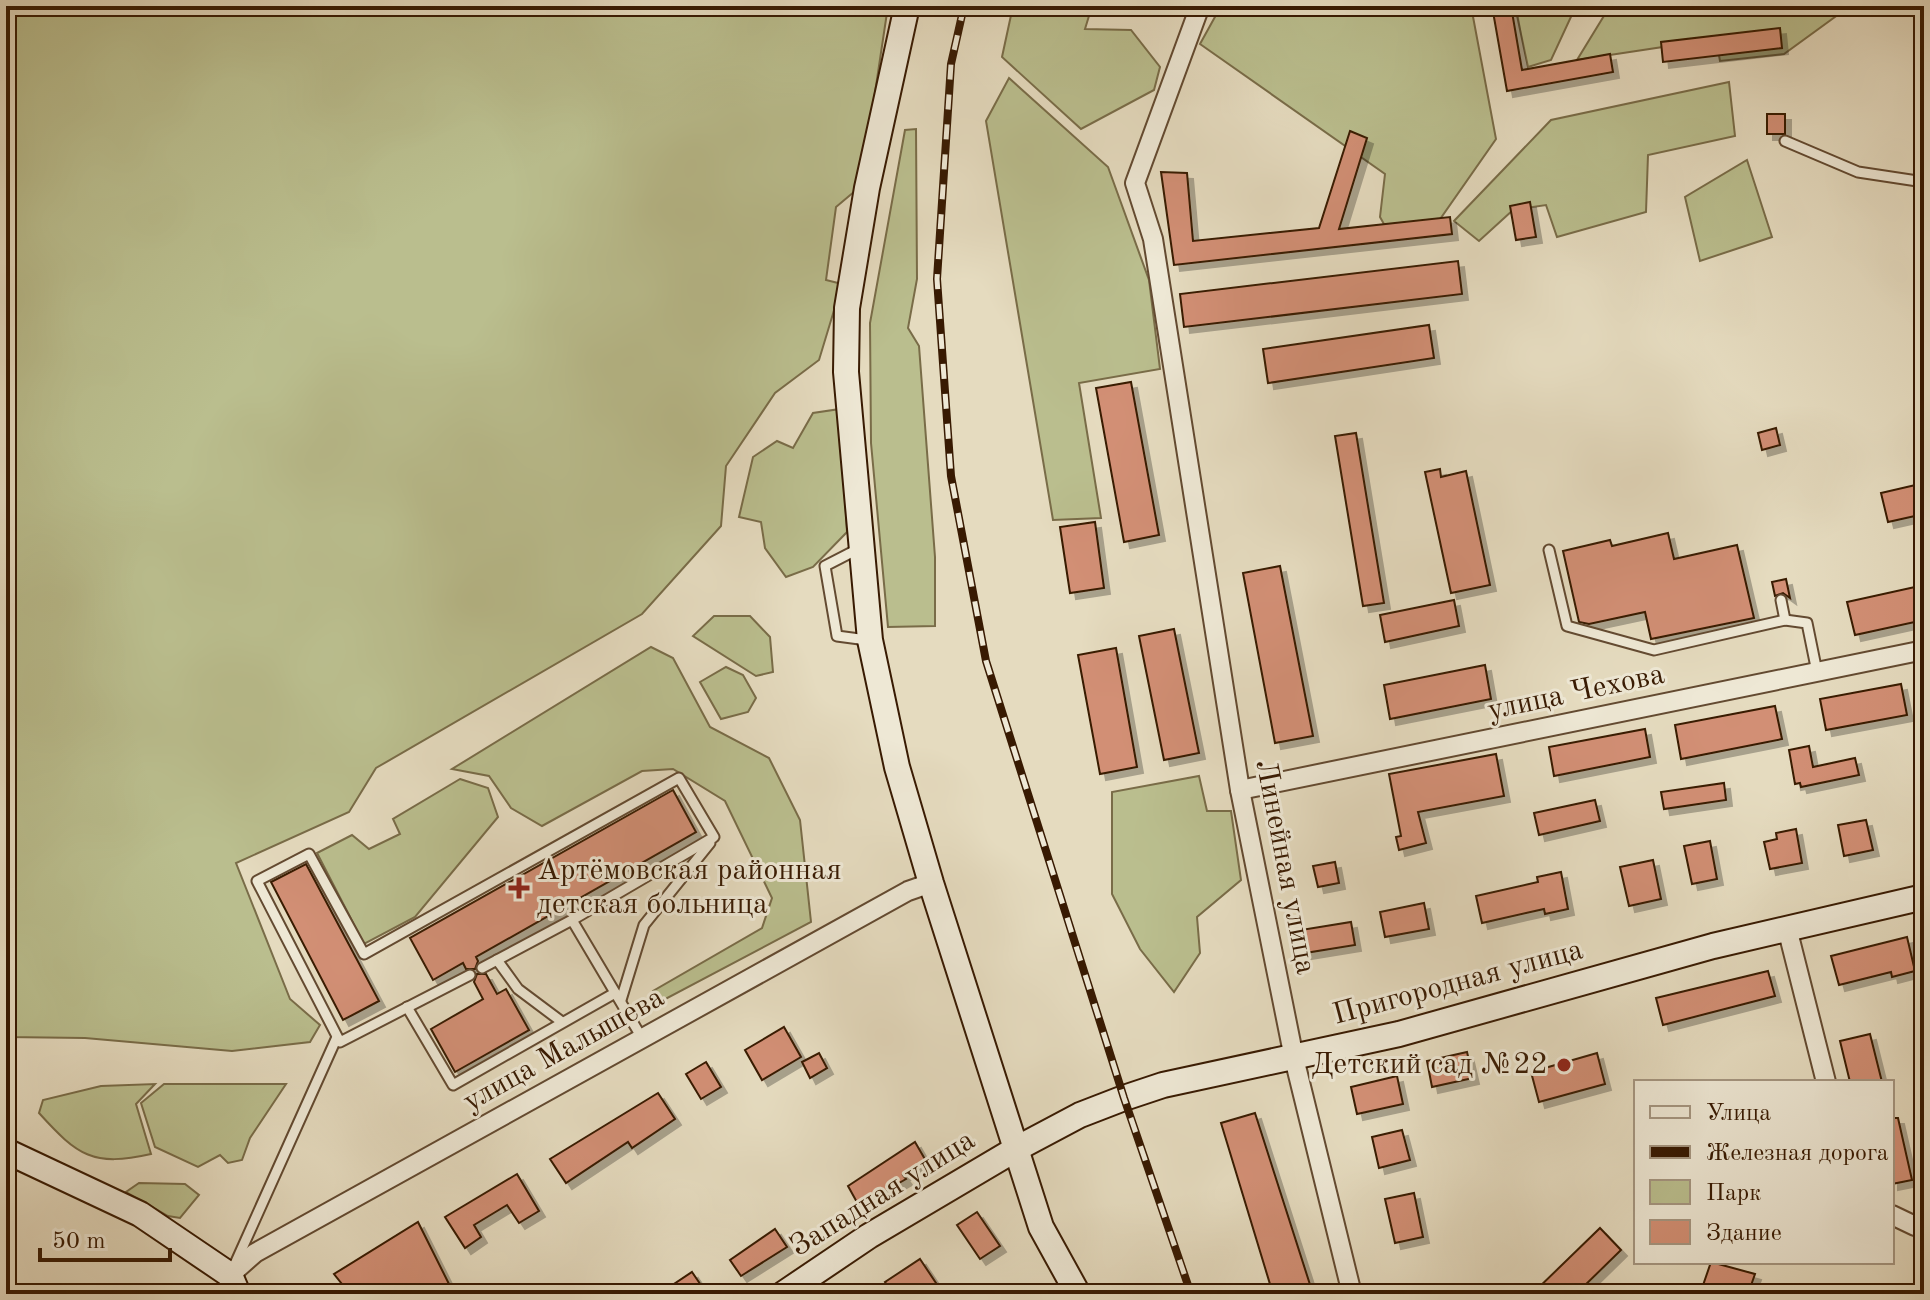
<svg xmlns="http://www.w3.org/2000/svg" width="1930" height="1300" font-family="'Old Standard TT',serif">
  <defs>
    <filter id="shadow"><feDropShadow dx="6" dy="6" stdDeviation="0" flood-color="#0004"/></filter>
  </defs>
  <rect width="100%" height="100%" fill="#e5dbbf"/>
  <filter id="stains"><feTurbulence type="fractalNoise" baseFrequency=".0025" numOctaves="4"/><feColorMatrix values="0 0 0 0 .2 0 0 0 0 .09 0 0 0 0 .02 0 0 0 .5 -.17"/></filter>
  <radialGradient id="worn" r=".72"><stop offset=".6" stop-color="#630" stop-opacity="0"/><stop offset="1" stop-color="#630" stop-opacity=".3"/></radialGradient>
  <g fill="#babe8e" stroke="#796c48" stroke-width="2">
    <path d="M6 6H888L861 186 836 207 826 280 842 284 819 360 775 393 726 466 721 526 642 614 376 768 349 812 236 863 290 999 320 1025 310 1042 232 1051 85 1038 6 1037Z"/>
    <path d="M1013 6H1092L1085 29 1131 30 1160 67 1154 90 1081 129 1002 57Z"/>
    <path d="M1221 6H1471L1496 139 1438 222 1389 233 1380 217 1385 174 1200 44Z"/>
    <path d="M1515 6H1576L1551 60 1528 67Z"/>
    <path d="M1610 6H1850L1784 54 1720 61 1716 39 1577 60Z"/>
    <path d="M1009 78 1108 167 1149 280 1160 369 1079 383 1101 518 1053 520 986 121Z"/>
    <path d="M1729 82 1735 136 1648 155 1646 212 1557 237 1546 205 1513 210 1479 241 1454 221 1551 120Z"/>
    <path d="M916 129 917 279 908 328 919 346 935 557V626L888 627 871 443 870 323 905 130Z"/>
    <path d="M1747 160 1772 237 1700 261 1685 197Z"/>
    <path d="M840 409 847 532 813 567 786 577 765 548 761 522 739 517 753 457 777 441 793 448 813 413Z"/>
    <path d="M714 616H750L770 637 773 672 756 676 693 636Z"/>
    <path d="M651 647 673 658 710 727 769 758 800 820 811 922 656 1004 653 991 762 928 772 898 725 801 673 769 642 771 542 826 511 808 489 776 452 769Z"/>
    <path d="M726 667 743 675 756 698 748 712 721 719 700 682Z"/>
    <path d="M1199 776 1207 811H1231L1241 880 1197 917 1200 953 1174 992 1140 949 1112 894V792Z"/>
    <path d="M460 779 488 788 498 817 415 917 364 944 317 853 352 835 369 849 400 834 393 819Z"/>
    <path d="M155 1084 136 1104 151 1154C93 1167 78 1156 39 1113L43 1100 101 1086Z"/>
    <path d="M164 1084H286L250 1138 242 1160 228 1163 220 1155 198 1167 155 1147 141 1103Z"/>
    <path d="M139 1183 185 1184 199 1195 180 1218 168 1216 126 1192Z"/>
  </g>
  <g fill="#d28f74" stroke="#381a02" stroke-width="2" filter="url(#shadow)">
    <path d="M1492 6H1511L1522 70 1610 54 1613 72 1507 91Z"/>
    <path d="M1780 28 1782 48 1663 62 1661 42Z"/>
    <rect x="1767" y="114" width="18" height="20"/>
    <path d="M1350 131 1367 138 1339 229 1450 217 1452 234 1174 265 1161 172 1187 173 1193 241 1319 228Z"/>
    <path d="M1530 202 1536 237 1516 240 1510 206Z"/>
    <path d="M1458 261 1462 294 1184 327 1180 294Z"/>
    <path d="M1429 325 1434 358 1268 383 1263 349Z"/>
    <path d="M1131 382 1159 535 1124 542 1096 388Z"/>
    <path d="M1776 428 1780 445 1762 450 1758 433Z"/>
    <path d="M1356 433 1384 603 1363 606 1335 436Z"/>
    <path d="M1440 469 1441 477 1466 471 1490 585 1451 593 1425 472Z"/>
    <path d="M1924 483V514L1888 522 1881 493Z"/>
    <path d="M1095 522 1104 588 1070 593 1060 527Z"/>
    <path d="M1668 533 1674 559 1737 545 1754 618 1651 639 1645 612 1589 624 1579 622 1563 551 1610 540 1612 546Z"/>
    <path d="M1280 566 1313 736 1275 743 1243 573Z"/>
    <path d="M1786 579 1790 598 1783 593 1775 596 1772 582Z"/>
    <path d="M1924 585V620L1855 635 1847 602Z"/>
    <path d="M1454 600 1459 626 1385 642 1380 615Z"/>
    <path d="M1174 629 1199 753 1164 760 1139 636Z"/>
    <path d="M1116 648 1137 767 1100 774 1078 655Z"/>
    <path d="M1485 665 1491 699 1390 719 1384 685Z"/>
    <path d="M1901 684 1907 715 1826 730 1820 699Z"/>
    <path d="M1775 706 1782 739 1681 759 1675 725Z"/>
    <path d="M1645 729 1650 757 1554 776 1549 747Z"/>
    <path d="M1809 746 1813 767 1855 758 1859 775 1801 787 1800 783 1795 784 1789 750Z"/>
    <path d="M1496 754 1504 796 1418 812 1426 843 1399 850 1396 837 1401 836 1389 774Z"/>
    <path d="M1724 783 1726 800 1664 809 1661 792Z"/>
    <path d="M673 790 696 832 476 957 478 961 475 969H466L463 963 433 980 410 938Z"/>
    <path d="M1595 800 1600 821 1539 835 1534 813Z"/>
    <path d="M1866 820 1873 850 1844 856 1838 825Z"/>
    <path d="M1796 829 1802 863 1770 869 1764 842 1777 839 1776 833Z"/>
    <path d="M1710 841 1717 879 1692 884 1684 846Z"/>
    <path d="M1653 860 1661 899 1629 906 1620 867Z"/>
    <path d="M1335 862 1339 883 1318 887 1313 866Z"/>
    <path d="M306 864 379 1001 343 1020 271 882Z"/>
    <path d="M1561 872 1568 909 1545 914 1544 909 1482 923 1476 896 1538 882 1537 877Z"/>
    <path d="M1424 903 1429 929 1385 937 1380 912Z"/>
    <path d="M1351 922 1355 945 1305 953 1301 930Z"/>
    <path d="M1907 937 1915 971 1892 977 1891 972 1839 985 1831 956Z"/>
    <path d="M1768 971 1775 996 1663 1025 1656 998Z"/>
    <path d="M477 974H486L497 994 506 989 529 1030 455 1072 431 1029 483 999 474 982Z"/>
    <path d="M784 1027 801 1057 762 1080 745 1050Z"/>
    <path d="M1870 1034 1882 1082H1850L1840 1041Z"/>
    <path d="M1467 1052 1473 1078 1432 1087 1427 1061Z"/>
    <path d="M819 1053 827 1068 810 1078 802 1062Z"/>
    <path d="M1597 1053 1605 1084 1539 1102 1531 1072Z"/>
    <path d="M706 1062 721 1087 701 1099 686 1074Z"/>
    <path d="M1397 1076 1403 1104 1357 1114 1351 1087Z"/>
    <path d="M658 1093 675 1119 632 1148 628 1142 566 1183 550 1159Z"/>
    <path d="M1255 1113 1313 1294H1273L1221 1123Z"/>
    <path d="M1892 1118H1898L1912 1180 1892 1184Z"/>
    <path d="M1402 1130 1410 1160 1379 1168 1372 1137Z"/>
    <path d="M915 1142 926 1161 903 1175 906 1179 859 1206 848 1186Z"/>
    <path d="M517 1174 539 1211 519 1223 507 1205 474 1225 481 1237 465 1248 445 1217Z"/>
    <path d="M1414 1193 1423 1237 1395 1243 1385 1199Z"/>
    <path d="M977 1212 1000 1246 980 1259 957 1225Z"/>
    <path d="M418 1222 454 1294H350L334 1274Z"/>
    <path d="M1600 1228 1621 1250 1576 1294H1532Z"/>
    <path d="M775 1229 787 1247 741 1276 730 1260Z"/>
    <path d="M920 1259 938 1286 926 1294H893L885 1282Z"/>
    <path d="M1711 1262 1755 1274 1748 1294H1700Z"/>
    <path d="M692 1272 707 1294H659Z"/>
  </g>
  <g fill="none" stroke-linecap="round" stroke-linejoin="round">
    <defs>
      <g id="lane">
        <path d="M1785 141 1858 172 1924 182"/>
        <path d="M860 548 825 566 837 636 867 640"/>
        <path d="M1549 550 1567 626 1654 650 1785 620 1807 623 1817 672"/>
        <path d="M1781 600 1785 620"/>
        <path d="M497 960 518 989 562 1022"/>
        <path d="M482 968 572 920 642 1038"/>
        <path d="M470 975 340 1042 257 881 309 854 364 954 679 778 714 837 572 920"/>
        <path d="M621 1000 644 925 710 843"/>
        <path d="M407 1007 453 1085 615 993"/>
        <path d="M235 1264 337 1037"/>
      </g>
      <g id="street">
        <path d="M1200 6 1135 183 1153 239 1240 790 1294 1058 1352 1294"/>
        <path d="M1240 790 1924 650"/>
        <path d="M1787 928 1826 1082"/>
        <path d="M1892 1215 1915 1226 1924 1224"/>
        <path d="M230 1275 255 1253 908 891 931 883"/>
      </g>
      <g id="secondary">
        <path d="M907 6 867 188 847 308 846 372 870 640 897 767 931 883 1041 1227 1078 1294"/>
        <path d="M6 1151 140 1214 230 1275 238 1294"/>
        <path d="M783 1294 869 1236 1016 1149 1080 1115 1124 1098 1163 1085 1399 1034 1713 946 1924 897"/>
      </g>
    </defs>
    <use href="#lane" stroke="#634a31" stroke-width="13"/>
    <use href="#street" stroke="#634a31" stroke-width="22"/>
    <use href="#secondary" stroke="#381a02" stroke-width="28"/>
    <use href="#lane" stroke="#eee8d5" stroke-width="9"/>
    <use href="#street" stroke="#eee8d5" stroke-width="18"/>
    <use href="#secondary" stroke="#eee8d5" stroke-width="24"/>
    <defs>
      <path id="rail" d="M964 6 951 64 937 279 951 476 986 661 1124 1098 1191 1294"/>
    </defs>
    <use href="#rail" stroke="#381a02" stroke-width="8"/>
    <use href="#rail" stroke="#eee8d5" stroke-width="5" stroke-dasharray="15" stroke-linecap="butt"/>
  </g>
  <g fill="#8f2418" stroke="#eee8d5" stroke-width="3">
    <path d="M515 876h8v8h8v8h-8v8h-8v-8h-8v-8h8z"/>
    <circle cx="1564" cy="1065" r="8"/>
  </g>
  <g text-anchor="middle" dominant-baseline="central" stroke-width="6" stroke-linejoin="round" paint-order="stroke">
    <g font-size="30" fill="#381a02" stroke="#eee8d5">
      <text transform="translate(1576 693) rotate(-12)">улица Чехова</text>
      <text transform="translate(1285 867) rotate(79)">Линейная улица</text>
      <text transform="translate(1458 983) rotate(-15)">Пригородная улица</text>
      <text transform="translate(564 1050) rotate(-29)">улица Малышева</text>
      <text transform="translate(883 1194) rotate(-32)">Западная улица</text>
    </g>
    <g font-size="30" fill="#381a02" stroke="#eee8d5" text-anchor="start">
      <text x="537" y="871">Артёмовская районная<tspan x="537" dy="34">детская больница</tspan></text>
      <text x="1548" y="1065" text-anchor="end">Детский сад №22</text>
    </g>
  </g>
  <rect width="1930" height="1300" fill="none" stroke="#e5dbbf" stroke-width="32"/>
  <rect x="8" y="8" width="1914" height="1284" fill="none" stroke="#381a02" stroke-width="4"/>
  <rect x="16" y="16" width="1898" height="1268" fill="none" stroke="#381a02" stroke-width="2"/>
  <rect x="1634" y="1080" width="260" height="184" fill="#eee8d5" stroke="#a59681" stroke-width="2"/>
  <rect x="1650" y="1106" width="40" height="12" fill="#eee8d5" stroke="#a59681" stroke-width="2"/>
  <text x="1706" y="1120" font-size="24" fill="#381a02">Улица</text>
  <rect x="1650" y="1146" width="40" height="12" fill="#381a02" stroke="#a59681" stroke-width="2"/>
  <text x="1706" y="1160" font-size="24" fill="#381a02">Железная дорога</text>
  <rect x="1650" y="1180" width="40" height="24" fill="#babe8e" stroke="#a59681" stroke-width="2"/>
  <text x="1706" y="1200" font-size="24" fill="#381a02">Парк</text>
  <rect x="1650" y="1220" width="40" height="24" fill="#d28f74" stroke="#a59681" stroke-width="2"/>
  <text x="1706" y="1240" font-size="24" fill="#381a02">Здание</text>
  <path d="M40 1248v12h130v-12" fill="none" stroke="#381a02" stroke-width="4"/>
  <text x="52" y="1248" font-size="24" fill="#381a02" stroke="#eee8d5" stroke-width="6" paint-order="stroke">50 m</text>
  <rect width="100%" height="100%" filter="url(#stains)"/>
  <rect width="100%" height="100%" fill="url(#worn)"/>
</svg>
